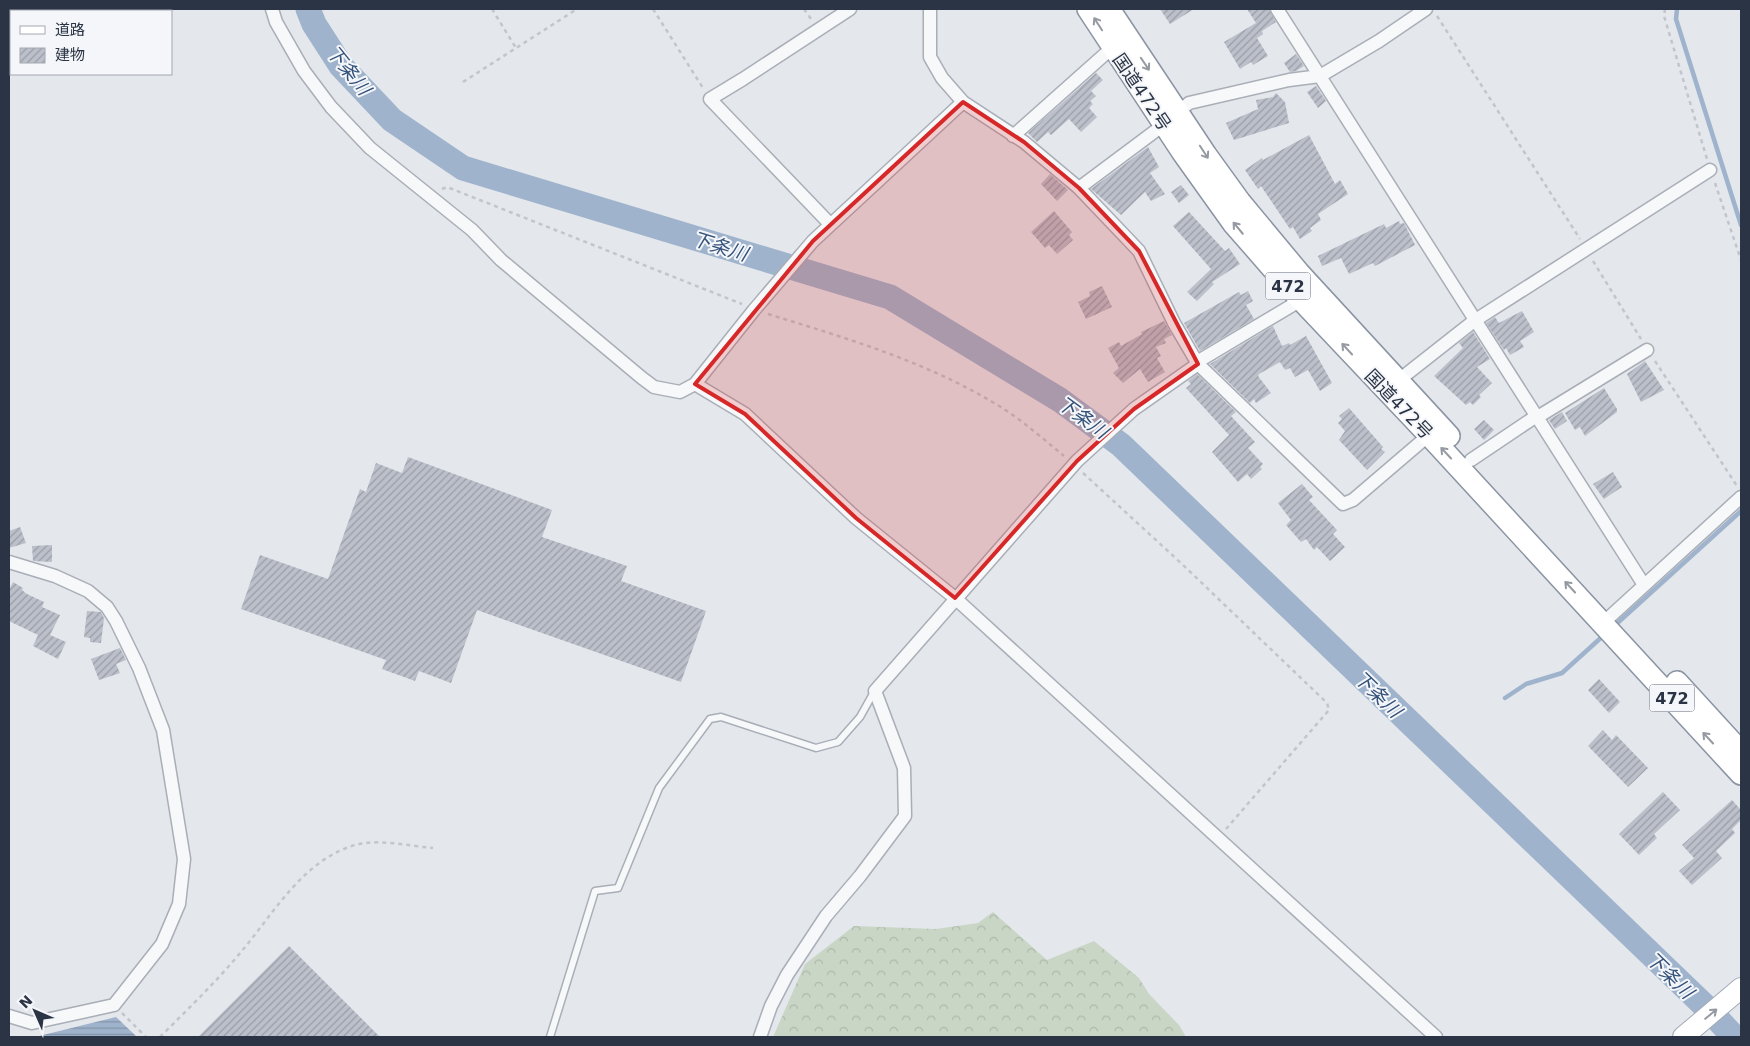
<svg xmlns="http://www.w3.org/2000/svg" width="1750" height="1046" font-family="'DejaVu Sans','Noto Sans JP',sans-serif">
  <defs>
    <pattern id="forest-crowns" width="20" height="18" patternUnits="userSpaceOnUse" patternTransform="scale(1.25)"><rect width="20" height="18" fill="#c9d6c5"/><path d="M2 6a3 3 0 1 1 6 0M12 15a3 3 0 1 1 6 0" fill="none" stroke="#adb8ab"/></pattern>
    <pattern id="water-rules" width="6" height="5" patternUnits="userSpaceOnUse" patternTransform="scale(1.25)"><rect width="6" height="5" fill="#9fb4cc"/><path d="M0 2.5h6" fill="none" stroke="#8293a7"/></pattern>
    <pattern id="building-hatch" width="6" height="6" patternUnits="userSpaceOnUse" patternTransform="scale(1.25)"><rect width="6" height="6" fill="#bbc0ca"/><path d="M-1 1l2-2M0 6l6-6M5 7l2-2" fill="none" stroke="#989da6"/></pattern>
  </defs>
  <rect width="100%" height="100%" fill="#e4e7ec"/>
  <path fill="url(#forest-crowns)" d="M993 912 1047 960 1094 941 1139 978 1149 994 1179 1025 1186 1037H773L805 964 854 926 936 929 978 923Z"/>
  <path fill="url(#water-rules)" d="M116 1017 137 1037H35Z"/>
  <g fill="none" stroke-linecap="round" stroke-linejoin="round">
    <g stroke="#9fb4cc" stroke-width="4.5">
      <path d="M1677 9 1676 19 1741 225"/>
      <path d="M1613 627 1741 511"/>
      <path d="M1505 698 1526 684 1562 673 1604 635"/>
    </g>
    <path stroke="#9fb4cc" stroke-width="25" d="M308 9 314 24 341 66 392 120 463 168 890 297 1060 400 1121 445 1710 1011 1734 1037"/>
  </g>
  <g fill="url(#building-hatch)">
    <path d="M1160 9H1194L1170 24Z"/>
    <path d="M1247 9H1269L1276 22 1262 31 1263 34 1257 38 1268 56 1253 65 1251 62 1240 69 1224 42 1256 23Z"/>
    <path d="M1296 54 1304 66 1296 71 1290 72 1284 63Z"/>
    <path d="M1096 73 1103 80 1091 91 1096 96 1090 101 1093 104 1089 108 1097 117 1081 132 1069 119 1051 135 1048 132 1037 142 1028 133Z"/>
    <path d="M1316 86 1326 101 1318 108 1307 92Z"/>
    <path d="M1276 93 1285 102 1289 123 1234 140 1226 123 1258 109 1256 100 1273 97Z"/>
    <path d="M1309 135 1335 184 1340 180 1348 194 1318 214 1321 220 1310 228 1312 231 1300 239 1293 227 1290 229 1261 186 1258 189 1245 170 1262 158 1263 160Z"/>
    <path d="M1148 147 1159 167 1150 173 1165 194 1151 201 1145 192 1121 215 1091 189Z"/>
    <path d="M1050 174 1068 190 1057 201 1041 184Z"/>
    <path d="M1181 185 1189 195 1179 203 1171 192Z"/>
    <path d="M1054 211 1072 232 1069 235 1073 240 1057 254 1049 245 1045 248 1031 232Z"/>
    <path d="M1189 212 1225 251 1229 248 1240 264 1212 282 1214 284 1197 301 1187 292 1211 269 1173 226Z"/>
    <path d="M1399 221 1400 224 1404 223 1415 245 1375 266 1373 263 1349 274 1341 258 1322 266 1318 256 1384 224 1386 228Z"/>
    <path d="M1102 286 1112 307 1086 319 1078 302 1090 296 1089 292Z"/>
    <path d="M1248 291 1253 301 1246 305 1254 319 1200 351 1184 323 1239 292 1241 295Z"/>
    <path d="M1522 311 1534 332 1520 341 1524 347 1510 355 1506 348 1504 350 1486 323 1495 317 1499 323Z"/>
    <path d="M1164 321 1172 335 1164 339 1166 343 1156 347 1161 356 1157 358 1165 372 1148 382 1140 369 1123 383 1113 373 1119 368 1108 348 1119 342 1121 346 1142 334 1141 332Z"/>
    <path d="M1273 326 1282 346 1289 343 1290 345 1306 336 1332 383 1320 391 1308 370 1295 377 1290 368 1285 370 1280 362 1259 374 1258 376 1271 393 1256 403 1254 399 1250 403 1210 364Z"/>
    <path d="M1473 332 1490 359 1477 367 1492 383 1479 395 1481 397 1473 405 1470 402 1466 405 1434 376 1463 348 1459 343Z"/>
    <path d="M1645 361 1664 390 1641 402 1627 374Z"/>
    <path d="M1197 374 1236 412 1231 416 1255 442 1248 448 1263 464 1260 467 1262 469 1251 479 1247 474 1238 482 1212 452 1229 435 1186 388 1191 384 1188 381Z"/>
    <path d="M1604 388 1617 409V412L1585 436 1580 427 1575 430 1565 413Z"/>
    <path d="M1349 408 1383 447 1381 449 1385 452 1367 470 1339 440 1345 431 1338 423 1342 419 1339 416Z"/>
    <path d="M1562 412 1567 421 1555 429 1549 420Z"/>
    <path d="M1484 420 1494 430 1484 440 1474 429Z"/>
    <path d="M408 457 552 510 542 537 627 566 621 581 706 611 681 682 477 610 451 683 419 671 415 681 382 669 386 660 241 609 260 555 328 579 360 489 366 492 376 463 402 473Z"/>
    <path d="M1613 472 1622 487 1604 499 1593 484Z"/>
    <path d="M1302 484 1313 497 1309 500 1337 530 1333 534 1345 547 1330 561 1317 547 1314 550 1306 539 1301 542 1286 525 1291 520 1278 503Z"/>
    <path d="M20 527 26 543 9 548V531Z"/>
    <path d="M52 545V562L33 561 32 546Z"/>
    <path d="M13 582 23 588 22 590 27 594 44 602 42 607 60 615 50 635 66 642 58 659 33 646 38 635 9 621V590Z"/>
    <path d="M87 611 101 612 104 618 101 643 90 642V638L84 637Z"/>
    <path d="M120 648 126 660 116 664 120 673 99 680 91 659Z"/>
    <path d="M1599 679 1620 702 1609 713 1588 690Z"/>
    <path d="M1603 730 1612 740 1616 735 1648 768 1628 787 1588 746Z"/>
    <path d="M1663 792 1680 810 1654 834 1657 838 1639 855 1619 834Z"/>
    <path d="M1732 800 1741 810V820L1732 829 1735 833 1716 851 1722 858 1692 885 1679 871 1694 858 1682 845Z"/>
    <path d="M289 946 380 1037H198Z"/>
  </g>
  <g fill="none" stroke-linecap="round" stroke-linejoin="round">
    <defs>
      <path id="service" d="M550 1037 595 891 618 888 659 788 710 719 721 717 816 748 838 742 860 717 874 692"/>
      <g id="minor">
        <path d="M272 9 276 22 304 71 331 107 370 148 472 230 501 260 642 378 654 387 680 392 695 384 754 310 813 241 963 102"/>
        <path d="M930 9V57L942 78 963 102 1024 142 1079 188 1139 251 1174 323 1198 364 1343 504 1353 500 1429 435"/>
        <path d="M1277 9 1644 585"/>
        <path d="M9 64 11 62"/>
        <path d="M1013 136 1113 47"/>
        <path d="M1079 188 1154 132 1189 103 1289 80 1320 76 1379 41 1426 9"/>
        <path d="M830 224 710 99 743 79 850 9"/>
        <path d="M1197 362 1301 300"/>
        <path d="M1399 380 1474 321 1710 170"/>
        <path d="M695 384 745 414 856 518 955 598 1436 1037"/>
        <path d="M1536 418 1647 350"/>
        <path d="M1471 460 1535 417"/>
        <path d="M9 562 55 576 88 591 107 607 116 621 139 668 163 730 184 859 179 904 162 944 114 1005 32 1023 9 1016"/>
        <path d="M1603 623 1741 497"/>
        <path d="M760 1037 771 1006 787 975 826 916 860 876 905 816 904 768 875 691 1077 461 1134 409 1198 364"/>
      </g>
      <path id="primary" d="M1683 1037 1741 988"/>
      <g id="trunk">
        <path d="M1088 9 1183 153 1233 223 1288 286 1429 435 1741 774"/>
        <path d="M1109 9 1206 155 1240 202 1299 273 1449 436"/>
        <path d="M1677 682 1741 752"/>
      </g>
    </defs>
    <use href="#service" stroke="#a9aeb7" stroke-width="9"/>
    <use href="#minor" stroke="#a9aeb7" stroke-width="15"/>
    <use href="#primary" stroke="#a3abb8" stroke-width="22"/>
    <use href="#trunk" stroke="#8b94a3" stroke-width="24"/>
    <g stroke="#c2c5cb" stroke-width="2.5" stroke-dasharray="4 4" stroke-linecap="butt">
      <path d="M492 9 516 48"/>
      <path d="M653 9 703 88"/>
      <path d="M804 9 811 19"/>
      <path d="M1665 9 1664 16 1707 159"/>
      <path d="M1437 16 1580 239"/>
      <path d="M463 82 577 9"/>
      <path d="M1715 183 1741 260"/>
      <path d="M442 189 447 187 742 304"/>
      <path d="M1593 261 1641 339"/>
      <path d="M768 314C846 338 924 361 994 403 1020 418 1042 438 1064 456"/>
      <path d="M1655 361 1737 486"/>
      <path d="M1083 473 1182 564 1327 703 1329 710 1226 829"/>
      <path d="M122 1013 146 1037"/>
      <path d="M160 1037C188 1009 216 982 241 952 273 914 301 864 349 847 374 837 407 846 433 848"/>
    </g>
    <use href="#service" stroke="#f7f8fa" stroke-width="6"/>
    <use href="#minor" stroke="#f7f8fa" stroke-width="12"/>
    <use href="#primary" stroke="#fff" stroke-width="20"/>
    <use href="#trunk" stroke="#fff" stroke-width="21"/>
  </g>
  <defs><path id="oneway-shaft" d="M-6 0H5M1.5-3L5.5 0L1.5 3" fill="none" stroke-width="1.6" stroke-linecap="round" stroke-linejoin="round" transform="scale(1.25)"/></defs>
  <g stroke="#959aa2">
    <use href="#oneway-shaft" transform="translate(1098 24) rotate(-123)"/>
    <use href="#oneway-shaft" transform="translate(1145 64) rotate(56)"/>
    <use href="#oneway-shaft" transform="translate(1204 152) rotate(57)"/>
    <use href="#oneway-shaft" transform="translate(1238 228) rotate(-130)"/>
    <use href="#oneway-shaft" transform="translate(1347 349) rotate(-133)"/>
    <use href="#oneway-shaft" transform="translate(1446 453) rotate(-133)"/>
    <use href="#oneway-shaft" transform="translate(1570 587) rotate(-133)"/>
    <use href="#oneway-shaft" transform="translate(1708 738) rotate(-133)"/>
    <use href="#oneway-shaft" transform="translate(1711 1014) rotate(-40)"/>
  </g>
  <path fill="#d62828" fill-opacity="0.2" stroke="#d62828" stroke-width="4" stroke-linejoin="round" d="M963 102 1024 142 1079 188 1139 251 1198 364 1134 409 1077 461 955 598 856 518 745 414 695 384 813 241Z"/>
  <g text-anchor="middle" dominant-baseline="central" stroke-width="4" stroke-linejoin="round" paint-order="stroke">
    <g fill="#f4f6f9" stroke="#676e7b" stroke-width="1">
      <rect x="1265.5" y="272.5" width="45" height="27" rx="4"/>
      <rect x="1649.5" y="684.5" width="45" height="27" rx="4"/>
    </g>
    <g font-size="16" font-weight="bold" fill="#2b3445">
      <text x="1288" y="286">472</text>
      <text x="1672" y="698">472</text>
    </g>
    <g font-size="18" fill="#2b3445" stroke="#f4f6f9">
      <text transform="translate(1142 92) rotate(56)">国道472号</text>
      <text transform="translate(1399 404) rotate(46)">国道472号</text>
    </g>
    <g font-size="19" font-style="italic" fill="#34527a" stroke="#f4f6f9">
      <text transform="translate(349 70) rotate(51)">下条川</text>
      <text transform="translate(720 246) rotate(17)">下条川</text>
      <text transform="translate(1083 417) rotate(36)">下条川</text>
      <text transform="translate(1378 694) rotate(44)">下条川</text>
      <text transform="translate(1670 975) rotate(44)">下条川</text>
    </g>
  </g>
  <rect width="1750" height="1046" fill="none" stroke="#2b3445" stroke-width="20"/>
  <rect x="10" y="10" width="162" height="65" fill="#f4f6f9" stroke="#a4a8b1"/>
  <rect x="20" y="26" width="25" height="8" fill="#ffffff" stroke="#a4a8b1"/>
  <text x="55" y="35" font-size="15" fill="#2b3445">道路</text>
  <rect x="20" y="48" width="25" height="15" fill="url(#building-hatch)" stroke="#a4a8b1"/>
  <text x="55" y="60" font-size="15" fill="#2b3445">建物</text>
  <g transform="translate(35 1011) rotate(315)" stroke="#f4f6f9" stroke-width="4" paint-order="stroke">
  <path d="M0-4L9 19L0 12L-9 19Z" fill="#2b3445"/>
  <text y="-8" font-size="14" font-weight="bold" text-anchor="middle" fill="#2b3445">N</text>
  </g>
</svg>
